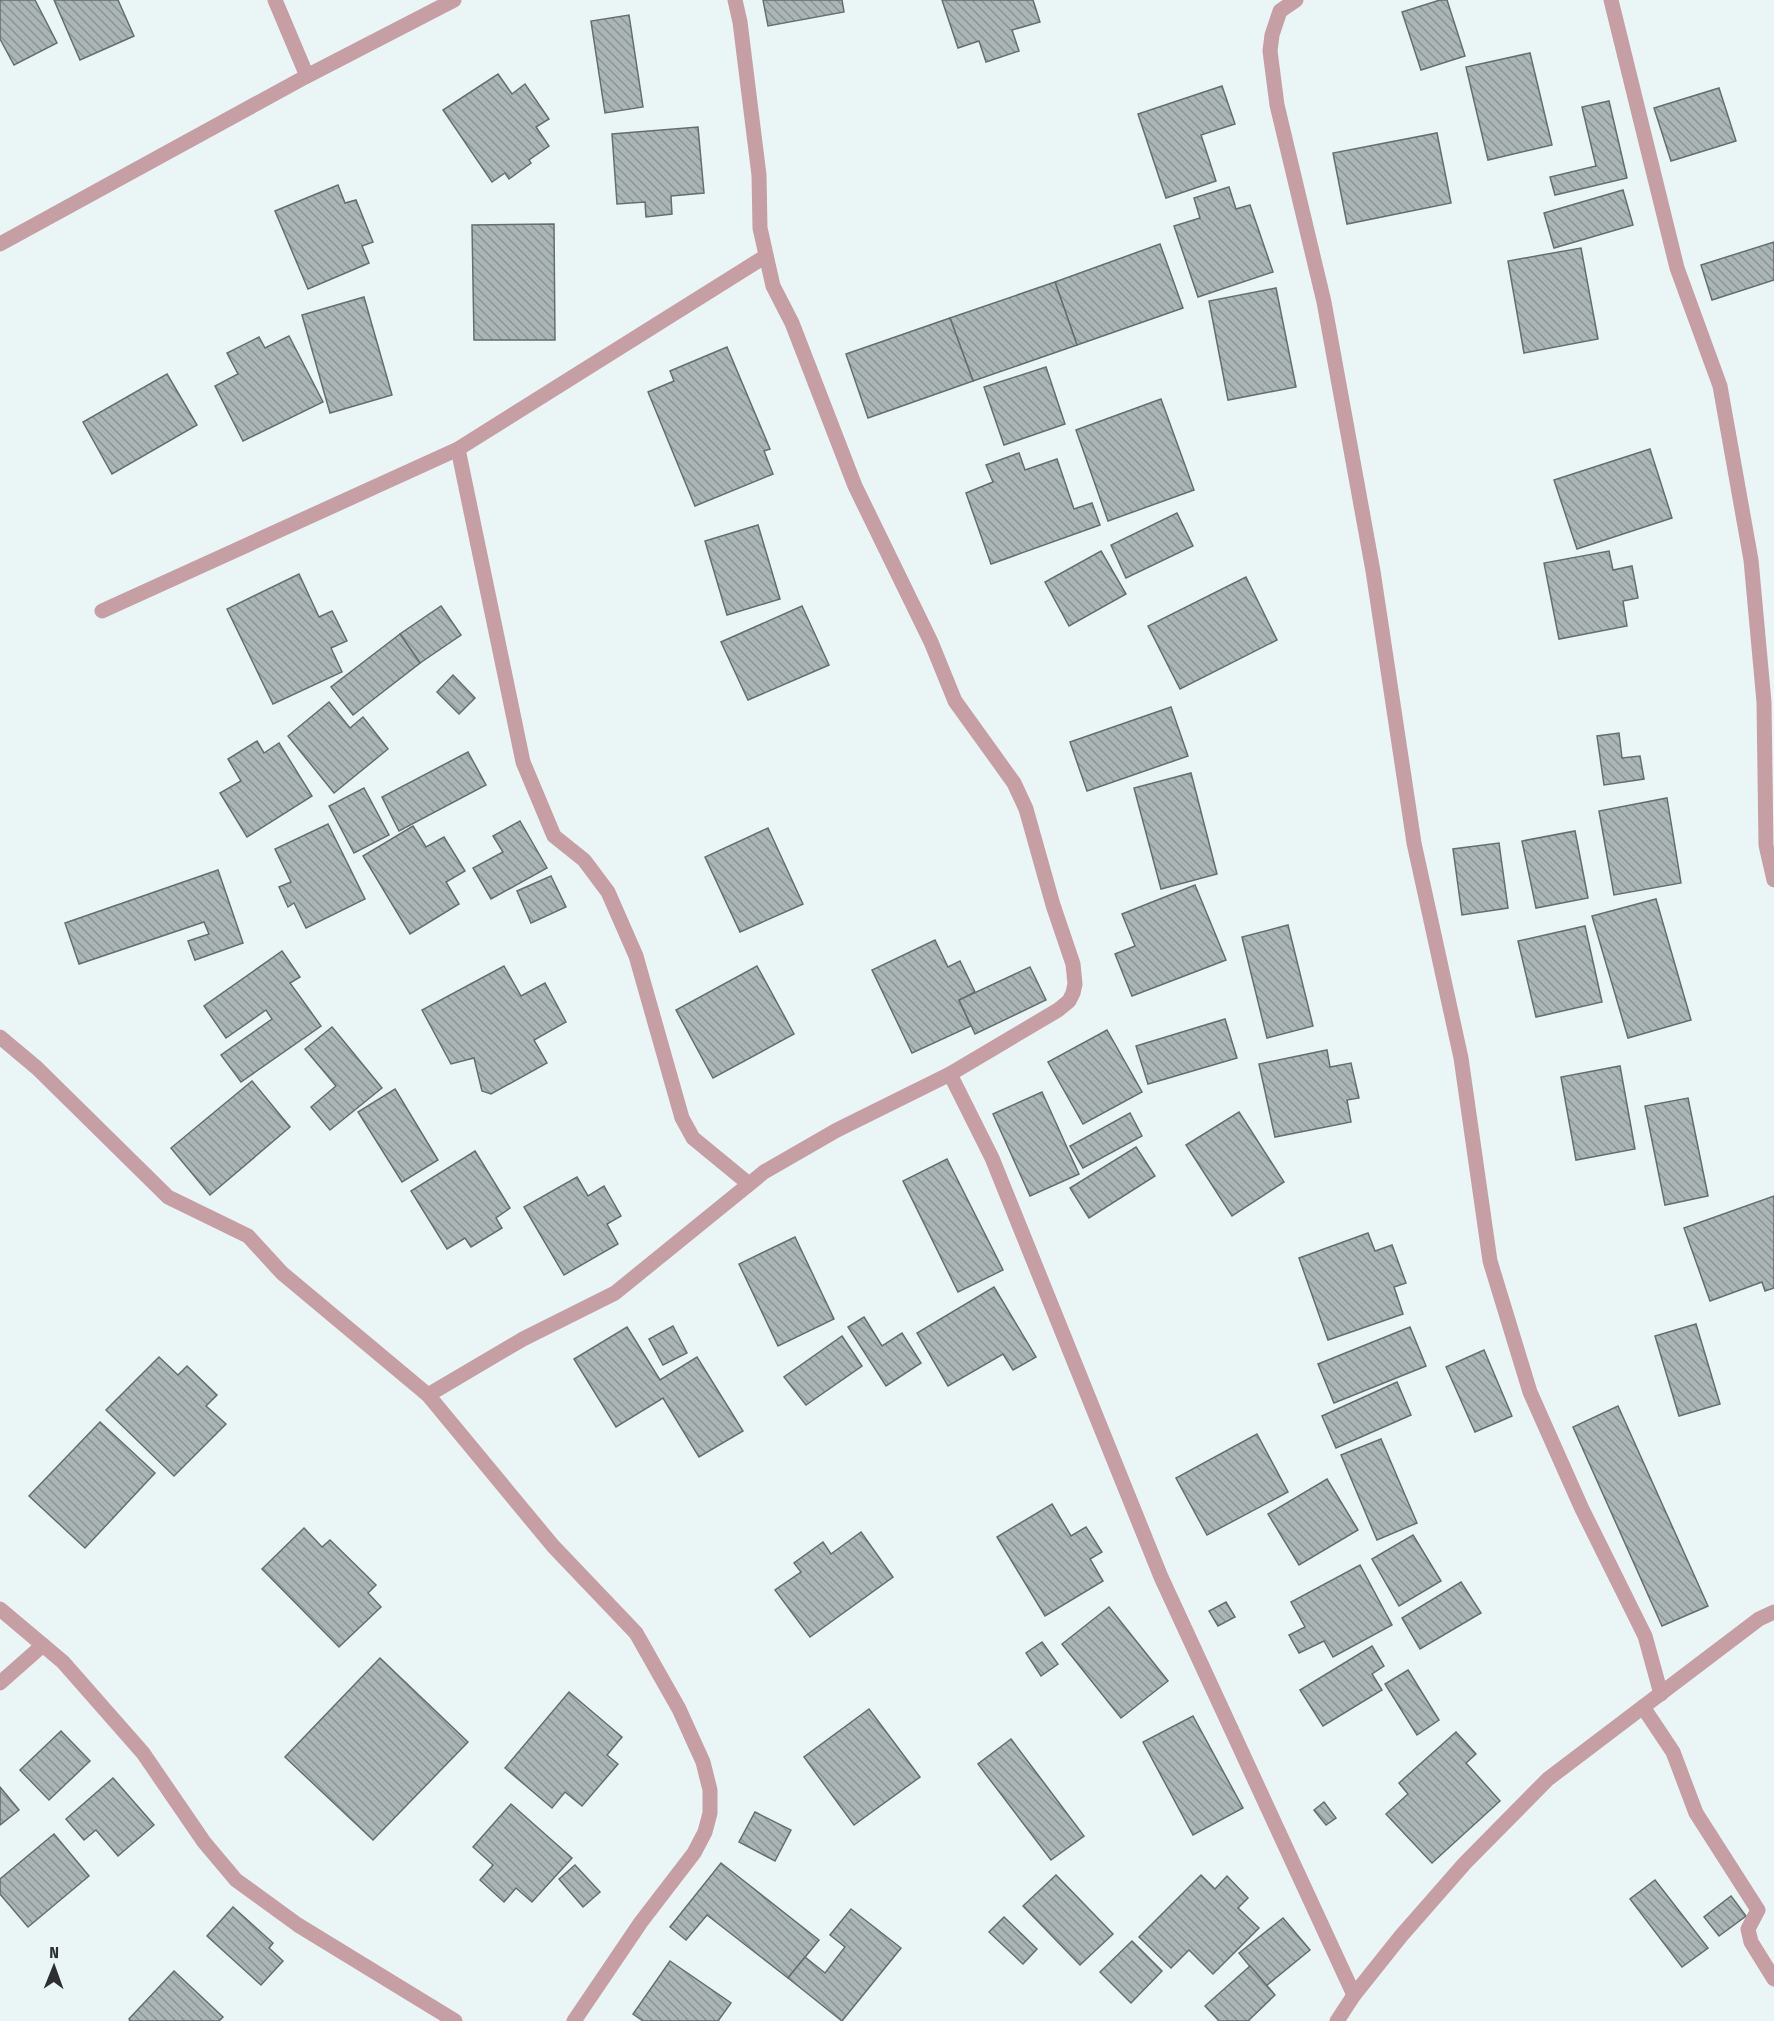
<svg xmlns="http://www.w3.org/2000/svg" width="1774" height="2021" font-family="'Fira Sans Condensed',sans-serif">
  <defs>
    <pattern id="building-back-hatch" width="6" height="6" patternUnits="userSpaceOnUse" patternTransform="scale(1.5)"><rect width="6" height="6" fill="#aab6b5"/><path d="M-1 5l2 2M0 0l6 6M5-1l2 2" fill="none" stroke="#8b9494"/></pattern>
  </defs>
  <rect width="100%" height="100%" fill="#eaf6f6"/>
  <g fill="url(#building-back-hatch)" stroke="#646e6d" stroke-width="1.5">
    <path d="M0 0H35L57 43 14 65 0 39Z"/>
    <path d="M54 0H118L134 36 80 60Z"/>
    <path d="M763 0H842L844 12 768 26Z"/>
    <path d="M942 0H1033L1040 22 1012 30 1019 51 986 62 979 41 958 48Z"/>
    <path d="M1440 0H1447L1465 56 1421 70 1402 12Z"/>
    <path d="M629 15 643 107 605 113 591 21Z"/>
    <path d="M1530 53 1552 145 1488 160 1466 67Z"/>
    <path d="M498 74 512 94 525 84 549 119 536 127 549 146 529 160 531 163 509 179 505 173 492 182 443 110Z"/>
    <path d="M1222 86 1235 124 1201 135 1216 181 1166 198 1138 114Z"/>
    <path d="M1719 88 1736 141 1671 161 1654 108Z"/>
    <path d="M1609 101 1627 178 1555 195 1550 177 1596 166 1582 107Z"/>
    <path d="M698 127 704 193 671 196 672 214 646 217 645 202 617 204 612 134Z"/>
    <path d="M1437 133 1451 203 1347 224 1333 153Z"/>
    <path d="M338 185 345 203 356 200 373 242 362 246 369 263 308 289 275 211Z"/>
    <path d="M1229 187 1236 209 1250 205 1273 272 1198 297 1174 226 1200 218 1194 198Z"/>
    <path d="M1623 190 1633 225 1554 248 1544 213Z"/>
    <path d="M554 224 555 340H474L472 225Z"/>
    <path d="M1774 242V280L1712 300 1701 265Z"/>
    <path d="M1160 244 1183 308 1077 345 1055 282Z"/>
    <path d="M1581 248 1598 339 1524 353 1508 261Z"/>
    <path d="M1055 282 1077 345 973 381 950 318Z"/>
    <path d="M1276 288 1296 387 1228 400 1209 301Z"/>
    <path d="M364 297 392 395 330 413 302 315Z"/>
    <path d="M950 318 973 381 868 418 846 354Z"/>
    <path d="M289 336 323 402 243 441 215 386 238 374 227 353 259 337 265 348Z"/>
    <path d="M727 347 770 449 764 451 773 474 695 506 648 392 674 381 670 371Z"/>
    <path d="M1046 367 1065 424 1004 445 984 387Z"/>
    <path d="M167 374 197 425 112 474 83 422Z"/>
    <path d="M1161 399 1194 490 1108 521 1076 430Z"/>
    <path d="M1650 449 1672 518 1577 549 1554 480Z"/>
    <path d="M1019 453 1025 470 1057 459 1074 509 1092 503 1100 525 991 564 966 493 993 482 986 465Z"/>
    <path d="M1177 513 1193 546 1126 578 1111 545Z"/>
    <path d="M758 525 780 599 727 615 705 541Z"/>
    <path d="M1101 551 1126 594 1069 626 1045 582Z"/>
    <path d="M1609 551 1613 570 1632 566 1638 598 1623 601 1627 626 1559 639 1544 563Z"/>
    <path d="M299 574 319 617 332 611 347 641 331 648 342 672 273 704 227 609Z"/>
    <path d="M1246 577 1277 640 1180 689 1148 626Z"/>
    <path d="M441 606 461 635 420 663 400 634Z"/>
    <path d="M802 606 829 665 748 700 721 642Z"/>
    <path d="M400 634 420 663 353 715 331 687Z"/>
    <path d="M453 675 475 698 459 714 437 692Z"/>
    <path d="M329 702 350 728 363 717 388 749 334 793 288 736Z"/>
    <path d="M1171 707 1188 756 1087 791 1070 742Z"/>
    <path d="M1619 733 1622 758 1640 756 1644 779 1604 785 1597 736Z"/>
    <path d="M257 741 264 753 279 743 312 796 247 837 220 793 241 781 228 759Z"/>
    <path d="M468 752 486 785 399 831 382 797Z"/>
    <path d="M1191 773 1217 874 1161 889 1134 788Z"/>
    <path d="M364 788 389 835 354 853 329 806Z"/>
    <path d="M1667 798 1681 883 1614 895 1599 811Z"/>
    <path d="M520 821 547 868 491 899 473 868 503 852 493 836Z"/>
    <path d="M328 824 365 899 306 928 294 903 288 907 279 887 291 882 275 849Z"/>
    <path d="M413 826 426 847 444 837 465 871 446 882 459 904 410 934 363 856Z"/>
    <path d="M768 828 803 904 740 932 705 857Z"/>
    <path d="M1575 831 1588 898 1536 908 1522 841Z"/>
    <path d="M1499 843 1508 908 1462 915 1453 849Z"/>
    <path d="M218 870 243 943 195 960 188 941 209 934 204 922 79 964 65 923Z"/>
    <path d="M551 876 566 907 531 923 517 891Z"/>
    <path d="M1195 885 1226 960 1132 996 1115 954 1135 946 1122 914Z"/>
    <path d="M1656 899 1691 1020 1628 1038 1592 916Z"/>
    <path d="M1288 925 1313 1026 1267 1038 1242 937Z"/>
    <path d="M1585 926 1602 1002 1536 1017 1518 941Z"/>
    <path d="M935 940 948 967 960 961 975 992 959 1000 971 1026 912 1053 872 970Z"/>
    <path d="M282 951 300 977 290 983 321 1026 241 1082 221 1055 272 1019 266 1010 226 1038 204 1006Z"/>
    <path d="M504 966 521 996 545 983 566 1022 534 1040 547 1063 491 1094 482 1091 474 1058 451 1064 422 1010Z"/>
    <path d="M757 966 794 1034 713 1078 676 1010Z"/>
    <path d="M1030 967 1046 1000 975 1034 959 1000Z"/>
    <path d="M1225 1019 1237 1058 1148 1084 1136 1046Z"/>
    <path d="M332 1027 382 1088 330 1130 311 1107 336 1086 305 1049Z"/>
    <path d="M1107 1030 1142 1092 1083 1124 1048 1062Z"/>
    <path d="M1327 1050 1330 1067 1351 1063 1359 1098 1347 1100 1351 1122 1275 1137 1259 1064Z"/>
    <path d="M1620 1066 1635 1149 1576 1160 1561 1077Z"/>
    <path d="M252 1081 290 1127 210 1195 171 1148Z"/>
    <path d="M395 1089 438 1160 402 1182 358 1112Z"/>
    <path d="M1042 1092 1079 1174 1030 1196 993 1114Z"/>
    <path d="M1688 1098 1708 1196 1665 1205 1645 1106Z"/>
    <path d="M1239 1112 1284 1182 1232 1216 1186 1145Z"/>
    <path d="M1130 1113 1142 1136 1083 1168 1070 1146Z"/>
    <path d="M1136 1147 1155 1176 1089 1218 1070 1188Z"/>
    <path d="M475 1151 510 1208 496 1218 502 1228 471 1247 465 1238 447 1249 411 1191Z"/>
    <path d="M947 1159 1003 1270 958 1292 903 1181Z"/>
    <path d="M577 1177 588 1196 604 1186 621 1216 607 1224 618 1244 564 1275 524 1207Z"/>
    <path d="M1774 1196V1288L1765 1291 1762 1282 1710 1301 1684 1228Z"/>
    <path d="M1368 1233 1375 1251 1392 1245 1406 1283 1394 1287 1403 1314 1328 1340 1299 1258Z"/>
    <path d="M795 1237 834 1319 778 1346 739 1264Z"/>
    <path d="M994 1287 1036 1357 1013 1370 1003 1354 948 1386 917 1333Z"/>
    <path d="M864 1317 882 1346 902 1333 921 1363 886 1386 848 1327Z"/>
    <path d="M1696 1324 1720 1404 1679 1416 1655 1336Z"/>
    <path d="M673 1326 687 1353 663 1365 649 1339Z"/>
    <path d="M627 1327 660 1380 697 1357 743 1431 699 1457 663 1398 616 1427 574 1359Z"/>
    <path d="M1410 1327 1426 1366 1334 1403 1318 1364Z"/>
    <path d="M842 1336 862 1366 806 1405 784 1377Z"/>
    <path d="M1484 1350 1512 1416 1475 1432 1446 1367Z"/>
    <path d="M159 1357 178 1375 187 1366 217 1395 206 1406 226 1424 174 1476 106 1410Z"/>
    <path d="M1397 1382 1411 1415 1336 1448 1322 1416Z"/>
    <path d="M1618 1406 1708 1606 1662 1626 1573 1427Z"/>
    <path d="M100 1422 155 1473 85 1548 29 1496Z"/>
    <path d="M1257 1434 1288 1492 1207 1535 1176 1478Z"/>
    <path d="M1381 1439 1417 1523 1377 1540 1341 1455Z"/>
    <path d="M1327 1479 1358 1530 1299 1565 1268 1514Z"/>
    <path d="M1052 1504 1071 1536 1086 1527 1102 1552 1090 1559 1103 1581 1045 1616 997 1537Z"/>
    <path d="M304 1528 322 1547 330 1540 376 1585 368 1593 381 1607 339 1647 262 1569Z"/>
    <path d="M861 1532 893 1577 810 1637 775 1590 801 1572 794 1563 823 1542 831 1554Z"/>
    <path d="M1413 1535 1441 1581 1399 1606 1372 1559Z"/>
    <path d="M1360 1565 1392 1625 1333 1657 1324 1641 1299 1653 1289 1635 1305 1627 1291 1602Z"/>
    <path d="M1461 1582 1481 1613 1420 1649 1402 1618Z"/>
    <path d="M1226 1602 1235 1617 1218 1626 1209 1611Z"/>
    <path d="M1109 1607 1168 1681 1121 1718 1062 1644Z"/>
    <path d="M1042 1642 1058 1664 1041 1676 1026 1653Z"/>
    <path d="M1372 1646 1384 1666 1372 1674 1382 1690 1323 1726 1300 1690Z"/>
    <path d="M380 1658 468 1742 373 1840 285 1757Z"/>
    <path d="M1408 1670 1439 1720 1417 1735 1385 1684Z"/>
    <path d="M569 1692 622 1737 607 1755 618 1764 582 1806 565 1792 552 1808 505 1768Z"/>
    <path d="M869 1709 920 1777 854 1825 804 1757Z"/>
    <path d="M1193 1716 1243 1808 1193 1835 1143 1742Z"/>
    <path d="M61 1731 90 1761 49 1800 20 1770Z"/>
    <path d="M1456 1732 1476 1754 1466 1763 1500 1801 1432 1863 1386 1814 1408 1794 1399 1783Z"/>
    <path d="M1011 1739 1084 1836 1051 1860 978 1764Z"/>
    <path d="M113 1778 154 1825 118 1856 96 1830 84 1840 66 1819Z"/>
    <path d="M0 1787 19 1810 0 1825Z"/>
    <path d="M1324 1802 1336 1818 1326 1825 1314 1810Z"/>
    <path d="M511 1804 572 1858 532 1902 516 1888 504 1902 480 1880 493 1865 473 1847Z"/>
    <path d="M755 1812 791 1830 775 1861 739 1842Z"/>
    <path d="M54 1834 89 1876 28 1927 0 1894V1879Z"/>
    <path d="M721 1863 819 1940 788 1978 707 1915 686 1940 670 1927Z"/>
    <path d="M575 1865 600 1892 583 1907 559 1879Z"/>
    <path d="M1056 1875 1113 1934 1080 1965 1023 1906Z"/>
    <path d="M1201 1875 1215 1889 1227 1876 1248 1898 1238 1908 1259 1928 1213 1974 1189 1950 1171 1968 1139 1937Z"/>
    <path d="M1655 1880 1708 1948 1682 1967 1630 1899Z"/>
    <path d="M1731 1896 1746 1916 1719 1936 1704 1917Z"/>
    <path d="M233 1907 273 1943 269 1948 283 1961 261 1985 207 1936Z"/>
    <path d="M851 1909 901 1948 842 2021 788 1978 805 1957 825 1973 845 1947 830 1935Z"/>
    <path d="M1004 1917 1037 1949 1023 1964 989 1932Z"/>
    <path d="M1283 1918 1310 1950 1266 1986 1239 1953Z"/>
    <path d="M1132 1941 1162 1971 1131 2003 1100 1972Z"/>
    <path d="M670 1961 731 2003 718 2021H643L633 2014Z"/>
    <path d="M1250 1966 1275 1995 1248 2021H1219L1205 2006Z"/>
    <path d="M174 1971 223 2017 219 2021H130L129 2019Z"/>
  </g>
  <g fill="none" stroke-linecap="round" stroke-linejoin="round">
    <g stroke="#c69fa4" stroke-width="15">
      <path d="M275 0 307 76"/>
      <path d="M1296 0 1280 11 1272 35 1270 51 1277 105 1324 302 1373 571 1414 843 1461 1058 1490 1261 1530 1392 1582 1509 1645 1636 1661 1694"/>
      <path d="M1611 0 1677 268 1720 386 1751 560 1764 702 1766 845 1774 880"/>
      <path d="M0 244 307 76 454 0"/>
      <path d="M102 611 458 449"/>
      <path d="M0 1037 37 1068 168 1197 248 1236 282 1273 428 1395"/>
      <path d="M950 1074 992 1158 1161 1577 1354 1995"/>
      <path d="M749 1184 693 1138 682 1118 636 956 608 892 584 860 554 836 523 762 458 449 766 256"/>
      <path d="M0 1609 63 1662 143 1753 204 1842 236 1880 298 1925 455 2021"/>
      <path d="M0 1683 43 1645"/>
      <path d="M1643 1707 1673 1752 1696 1813 1758 1910 1748 1929 1751 1942 1774 1979"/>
      <path d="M574 2021 641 1922 694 1853 705 1832 710 1813V1790L703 1762 679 1709 636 1633 553 1546 428 1395 523 1339 615 1293 764 1172 837 1130 950 1074 1058 1010 1069 1001 1073 993 1075 984 1073 964 1053 905 1026 809 1014 783 955 701 931 642 855 486 792 323 773 286 760 228 759 175 740 22 735 0"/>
      <path d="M1337 2021 1354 1995 1401 1936 1465 1863 1548 1779 1759 1619 1774 1612"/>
    </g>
  </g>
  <g transform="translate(54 1967) rotate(1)" stroke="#eaf6f6" stroke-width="4.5" paint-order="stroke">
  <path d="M0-4.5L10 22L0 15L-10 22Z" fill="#2c3030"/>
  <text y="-9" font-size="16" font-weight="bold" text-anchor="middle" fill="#2c3030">N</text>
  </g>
</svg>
